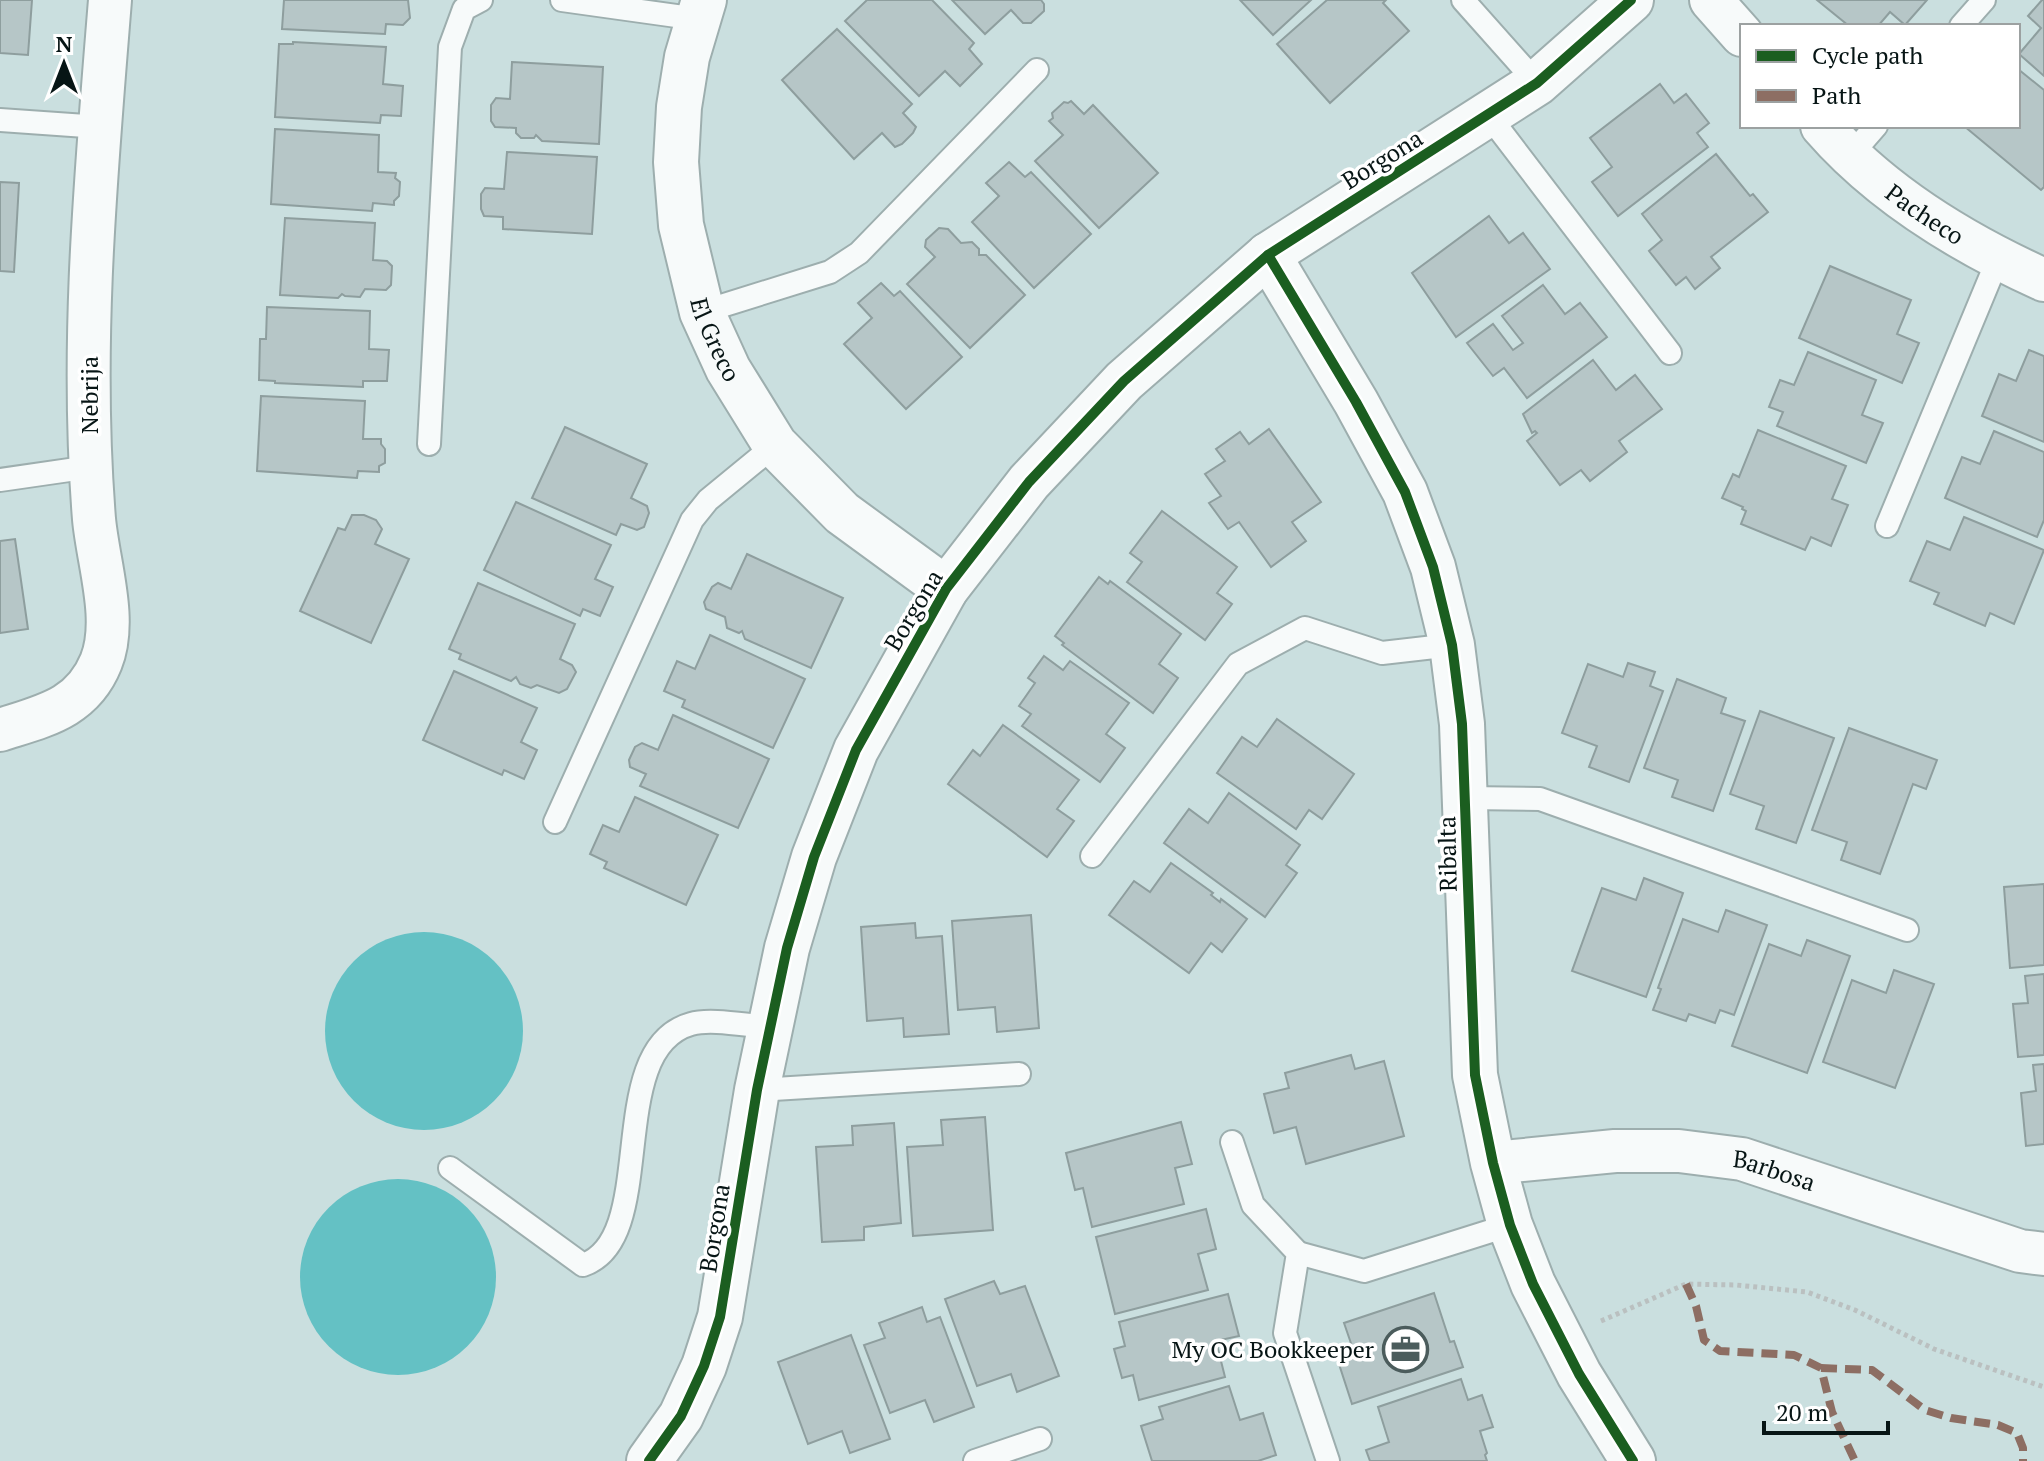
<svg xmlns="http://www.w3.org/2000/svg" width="2044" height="1461" font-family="'PT Serif',serif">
  <rect width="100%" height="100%" fill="#cadfdf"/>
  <g fill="#64c1c4">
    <circle cx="424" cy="1031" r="99"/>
    <circle cx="398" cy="1277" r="98"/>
  </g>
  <g fill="#b6c6c7" stroke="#8e9e9e" stroke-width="2">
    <path d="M0 0H32L28 55 0 53Z"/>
    <path d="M284 0H408L410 18 403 25 386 24 385 34 282 29Z"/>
    <path d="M867 0H932L974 43 969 49 982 64 960 86 945 71 919 96 845 21Z"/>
    <path d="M952 0H1041L1044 4V11L1031 23H1023L1011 10 985 34Z"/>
    <path d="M1240 0H1311L1273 35Z"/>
    <path d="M1327 0H1386L1383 3 1409 31 1330 103 1277 44Z"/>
    <path d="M1817 0H1927L1905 25 1890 12 1878 26H1849Z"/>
    <path d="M2042 0H2044V76L2019 54 2041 28 2028 16Z"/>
    <path d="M837 29 912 104 903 113 916 127 913 133 902 144 895 147 882 133 854 159 782 80Z"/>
    <path d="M293 42 386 47 383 84 403 86 401 116 381 115 380 123 275 117 279 44H293Z"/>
    <path d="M512 62 603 67 599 144 542 141 536 135 534 138H521L516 133V128L495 127 491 121V105L496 98 510 99Z"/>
    <path d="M2018 69 2044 90V187L2041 190 1964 126H2018Z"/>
    <path d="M1660 84 1674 103 1686 94 1709 123 1697 133 1708 147 1618 216 1592 182 1612 167 1590 138Z"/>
    <path d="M1071 101 1084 114 1093 105 1158 173 1099 228 1035 161 1063 135 1049 121 1053 118 1052 113 1064 102 1068 103Z"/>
    <path d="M275 129 379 135 378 172 396 173 395 178 400 182 399 196 394 201V205L373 203 372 211 271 204Z"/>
    <path d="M507 152 597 157 592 234 503 229V217L484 216 481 209V194L485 188 504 189Z"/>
    <path d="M1716 154 1750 196 1753 194 1768 212 1711 257 1720 268 1695 289 1686 277 1676 285 1649 251 1662 240 1642 214Z"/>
    <path d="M1009 162 1025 177 1031 172 1091 234 1034 288 972 222 999 196 986 183Z"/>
    <path d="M0 182 19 183 14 272 0 271Z"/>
    <path d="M1489 216 1509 243 1523 233 1550 269 1456 337 1412 273Z"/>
    <path d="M285 218 375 223 373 260 387 261 392 266 391 285 386 290 365 289 360 297 345 296 342 294 338 298 280 295Z"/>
    <path d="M939 228 948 229 961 243 972 242 979 249V255H986L1025 295 970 348 907 284 935 257 925 247 926 240Z"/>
    <path d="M1830 266 1911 300 1897 334 1919 343 1902 383 1799 338Z"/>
    <path d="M881 283 894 296 900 291 962 357 906 409 844 344 872 318 858 303Z"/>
    <path d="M1543 285 1565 314 1580 303 1607 337 1527 398 1504 368 1493 376 1467 343 1493 324 1513 350 1523 343 1502 316Z"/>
    <path d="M267 307 370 311 369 349 389 350 387 381H363V387L275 383V381L259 380 260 339H266Z"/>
    <path d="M2029 350 2044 356V442L1982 416 1999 374 2016 381Z"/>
    <path d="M1808 352 1876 380 1862 415 1883 423 1866 463 1777 426 1783 412 1769 407 1780 380 1794 385Z"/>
    <path d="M1593 360 1616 390 1635 375 1662 409 1619 441 1627 452 1590 481 1581 470 1560 485 1527 441 1537 433 1535 431 1532 433 1523 414Z"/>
    <path d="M261 396 365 401 363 439H381V444L385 449V463L379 466V472L358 471 357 478 257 471Z"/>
    <path d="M565 427 647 464 631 498 647 506 649 513 644 527 637 530 621 524 616 535 532 498Z"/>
    <path d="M1269 429 1321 502 1292 522 1306 541 1271 567 1239 522 1228 529 1209 503 1221 496 1205 474 1225 461 1216 449 1240 432 1249 444Z"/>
    <path d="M1758 430 1846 466 1832 499 1848 505 1831 546 1811 537 1805 550 1741 524 1746 511 1742 509 1743 507 1722 498 1733 474 1739 477Z"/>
    <path d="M1994 431 2044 452V520L2037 537 1945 498 1962 457 1980 464Z"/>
    <path d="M516 502 611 545 595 579 613 587 600 616 583 609 580 616 484 570Z"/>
    <path d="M1162 511 1237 567 1217 593 1232 604 1205 640 1127 582 1142 562 1130 553Z"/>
    <path d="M352 515H364L376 520 382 529 375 544 409 559 371 643 300 611 338 528 345 530Z"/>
    <path d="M1964 517 2044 550 2014 624 1990 613 1985 626 1934 604 1939 593 1910 581 1927 541 1950 550Z"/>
    <path d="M15 539 28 629 0 633V541Z"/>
    <path d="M747 554 843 598 811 668 745 639 742 631 739 633 727 628 725 617 706 609 704 602 712 587 718 583 731 589Z"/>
    <path d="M1099 577 1108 584 1110 581 1181 634 1159 664 1178 678 1153 713 1062 645 1064 643 1055 636Z"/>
    <path d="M478 583 575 624 560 659 572 665 576 672 567 689 559 693 537 685 531 688 520 684 516 677 511 681 459 659 461 654 449 649Z"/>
    <path d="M710 635 805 679 773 748 682 707 685 700 664 691 677 661 695 669Z"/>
    <path d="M1044 656 1063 670 1070 661 1129 703 1106 734 1125 748 1100 782 1022 726 1031 714 1019 706 1035 683 1028 678Z"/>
    <path d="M1628 663 1655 672 1650 686 1663 691 1629 782 1589 767 1597 746 1562 733 1588 664 1623 677Z"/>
    <path d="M454 671 537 708 521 742 537 750 524 779 504 770 502 775 423 740Z"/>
    <path d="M1677 679 1726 698 1721 713 1745 721 1713 811 1672 797 1678 780 1644 768Z"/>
    <path d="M1760 711 1834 738 1796 843 1756 829 1764 806 1730 794Z"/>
    <path d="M673 715 769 759 738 828 640 786 646 774 630 767 629 760 635 747 642 743 658 750Z"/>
    <path d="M1277 719 1354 774 1322 819 1309 810 1296 829 1217 773 1242 737 1257 747Z"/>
    <path d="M1003 725 1079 780 1057 809 1074 821 1047 857 948 784 973 750 980 756Z"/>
    <path d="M1849 728 1937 760 1926 789 1913 784 1880 874 1841 860 1847 842 1812 830Z"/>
    <path d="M1229 793 1300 845 1286 865 1297 873 1265 917 1164 843 1189 809 1208 823Z"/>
    <path d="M635 797 718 835 686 905 604 868 607 862 590 854 603 825 619 832Z"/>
    <path d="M1171 863 1213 893 1211 895 1220 902 1221 899 1247 919 1222 952 1211 943 1189 973 1109 915 1134 881 1150 892Z"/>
    <path d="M1644 878 1683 893 1646 997 1572 971 1602 888 1636 900Z"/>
    <path d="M2044 884V965L2010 968 2004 887Z"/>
    <path d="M1726 910 1767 925 1734 1015 1720 1010 1715 1023 1689 1014 1686 1021 1653 1010 1661 989 1658 988 1683 919 1718 932Z"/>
    <path d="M1031 915 1039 1028 997 1032 995 1007 958 1010 952 921Z"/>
    <path d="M915 923 916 938 942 936 949 1034 904 1037 903 1018 867 1021 861 927Z"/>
    <path d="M1807 940 1850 956 1807 1073 1732 1046 1769 944 1801 956Z"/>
    <path d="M1894 970 1934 984 1895 1088 1823 1062 1852 980 1886 993Z"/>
    <path d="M2044 974V1055L2018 1057 2013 1004 2028 1003 2025 976Z"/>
    <path d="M1351 1055 1355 1069 1384 1061 1404 1136 1306 1164 1296 1127 1274 1133 1264 1094 1289 1088 1285 1073Z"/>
    <path d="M2044 1064V1144L2026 1146 2021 1093 2036 1091 2033 1065Z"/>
    <path d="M985 1117 993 1230 913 1236 907 1147 943 1145 941 1120Z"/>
    <path d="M1181 1122 1192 1164 1175 1168 1184 1204 1092 1227 1083 1188 1075 1190 1066 1153Z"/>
    <path d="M894 1123 901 1223 864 1227V1240L822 1242 816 1147 853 1145 852 1126Z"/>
    <path d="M1206 1209 1216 1249 1198 1254 1208 1290 1115 1314 1096 1237Z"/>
    <path d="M994 1281 1000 1294 1025 1286 1059 1376 1017 1392 1011 1374 977 1386 945 1299Z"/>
    <path d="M1434 1293 1450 1342 1454 1341 1463 1367 1352 1404 1338 1361 1355 1355 1344 1323Z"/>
    <path d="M1228 1294 1239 1336 1216 1341 1225 1377 1139 1400 1133 1375 1122 1378 1114 1349 1125 1346 1119 1322Z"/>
    <path d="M922 1307 927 1322 940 1317 974 1407 934 1422 925 1400 890 1413 864 1345 885 1338 879 1323Z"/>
    <path d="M851 1335 890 1439 850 1453 842 1431 808 1444 778 1362Z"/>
    <path d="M1461 1379 1468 1400 1482 1395 1493 1427 1480 1431 1487 1453 1485 1455 1487 1461H1370L1366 1450 1389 1442 1378 1407Z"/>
    <path d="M1229 1386 1240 1420 1263 1413 1276 1455 1258 1461H1152L1141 1426 1163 1419 1159 1407Z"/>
  </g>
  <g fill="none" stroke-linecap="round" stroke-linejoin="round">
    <defs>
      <g id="lane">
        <path d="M562 0 698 19"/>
        <path d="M1463 0 1537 83"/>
        <path d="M1961 26 1984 0"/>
        <path d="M1489 116 1670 353"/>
        <path d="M0 120 100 127"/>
        <path d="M1849 157 1876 126"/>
        <path d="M702 312 830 272 859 253 1037 70"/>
        <path d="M429 444 450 47 464 9 481 0"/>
        <path d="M0 480 90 467"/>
        <path d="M1887 526 1998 259"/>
        <path d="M1466 798 1540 799 1907 930"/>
        <path d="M555 822 692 520 708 500 775 445"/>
        <path d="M1092 856 1238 664 1305 628 1382 653 1452 645"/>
        <path d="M757 1090 1019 1074"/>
        <path d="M1232 1142 1253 1205 1298 1253 1285 1333 1328 1461"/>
        <path d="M450 1168 583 1265C661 1239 602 1049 691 1024 711 1018 749 1026 771 1027"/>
        <path d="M1298 1253 1364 1271 1510 1225"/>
        <path d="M975 1461 1040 1439"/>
      </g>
      <g id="street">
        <path d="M1711 0 1742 35"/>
        <path id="s1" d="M1822 126C1881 194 1962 243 2044 280"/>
        <path d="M0 730C43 716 82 709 101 662 118 620 98 563 94 519 80 345 96 174 110 0"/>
        <path id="s2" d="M1493 1163 1615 1151H1679L1742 1159 2020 1251 2044 1254"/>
      </g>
      <g id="secondary">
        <path id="s3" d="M704 0 687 57 679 107 676 162 681 225 702 312 728 369 775 445 842 513 946 589"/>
        <path d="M1268 255 1356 402 1405 492 1433 567 1452 645 1462 724 1475 1075 1493 1163 1510 1225 1533 1284 1579 1374 1633 1461"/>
        <path d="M649 1461 681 1416 704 1366 720 1317 757 1090 787 948 814 857 856 750 946 589 1029 482 1124 381 1268 255 1537 83 1631 0"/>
      </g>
    </defs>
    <use href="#lane" stroke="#9daeae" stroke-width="26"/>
    <use href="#street" stroke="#9daeae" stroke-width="46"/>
    <use href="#secondary" stroke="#9daeae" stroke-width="48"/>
    <path stroke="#bac0c0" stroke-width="5" stroke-dasharray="4 4" stroke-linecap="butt" d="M1601 1321 1686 1284 1736 1285 1807 1292 1855 1310 1934 1349 2044 1387"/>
    <use href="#lane" stroke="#f7fafa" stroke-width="22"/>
    <use href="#street" stroke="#f7fafa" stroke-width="42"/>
    <use href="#secondary" stroke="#f7fafa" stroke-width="44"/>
    <g stroke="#8d6e63" stroke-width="8" stroke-dasharray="16 8" stroke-linecap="butt">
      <path d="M1686 1284 1696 1306 1704 1340 1720 1351 1794 1355 1821 1368 1832 1412 1855 1461"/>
      <path d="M1821 1368 1872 1370 1925 1410 1951 1418 1998 1425 2017 1433 2023 1448V1461"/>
    </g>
    <defs>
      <g id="cycleway">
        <path d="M1268 255 1356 402 1405 492 1433 567 1452 645 1462 724 1475 1075 1493 1163 1510 1225 1533 1284 1579 1374 1633 1461"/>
        <path d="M649 1461 681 1416 704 1366 720 1317 757 1090 787 948 814 857 856 750 946 589 1029 482 1124 381 1268 255 1537 83 1631 0"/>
      </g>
    </defs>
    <use href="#cycleway" stroke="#fff" stroke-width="15"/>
    <use href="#cycleway" stroke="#1b5e20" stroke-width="10"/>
  </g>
  <defs>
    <symbol id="office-ring" viewBox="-11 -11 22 22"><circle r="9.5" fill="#fff" stroke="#4b5c5c" stroke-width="1.5"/><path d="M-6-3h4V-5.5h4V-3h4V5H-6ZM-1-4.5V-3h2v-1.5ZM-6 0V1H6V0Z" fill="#4b5c5c"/></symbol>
  </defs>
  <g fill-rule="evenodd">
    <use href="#office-ring" x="1380" y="1324" width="51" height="51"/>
  </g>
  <g text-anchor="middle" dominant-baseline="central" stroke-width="7" stroke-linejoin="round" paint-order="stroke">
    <g font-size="24" fill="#071515" stroke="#fff">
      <text transform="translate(1382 159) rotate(-32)">Borgona</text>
      <text stroke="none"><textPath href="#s1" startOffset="136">Pacheco</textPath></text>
      <text stroke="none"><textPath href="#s3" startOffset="348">El Greco</textPath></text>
      <text transform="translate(89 395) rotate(-90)">Nebrija</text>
      <text transform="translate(913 610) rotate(-59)">Borgona</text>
      <text transform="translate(1447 854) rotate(-91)">Ribalta</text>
      <text stroke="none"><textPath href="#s2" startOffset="284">Barbosa</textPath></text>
      <text transform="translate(714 1228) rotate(-81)">Borgona</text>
    </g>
    <g font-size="24" fill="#071515" stroke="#fff" text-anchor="end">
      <text x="1374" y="1349">My OC Bookkeeper</text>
    </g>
  </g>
  <rect x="1740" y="24" width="280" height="104" fill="#ffffff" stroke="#9ca1a1" stroke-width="2"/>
  <rect x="1756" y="50" width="40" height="12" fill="#1b5e20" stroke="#9ca1a1" stroke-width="2"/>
  <text x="1812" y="64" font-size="24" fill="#071515">Cycle path</text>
  <rect x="1756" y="90" width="40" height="12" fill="#8d6e63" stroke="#9ca1a1" stroke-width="2"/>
  <text x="1812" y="104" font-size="24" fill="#071515">Path</text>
  <g transform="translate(64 64)" stroke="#ffffff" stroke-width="6" paint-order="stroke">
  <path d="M0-6L14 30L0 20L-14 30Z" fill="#071515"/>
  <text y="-12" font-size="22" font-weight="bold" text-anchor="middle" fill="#071515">N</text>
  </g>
  <path d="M1764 1421v12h124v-12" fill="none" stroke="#071515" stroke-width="4"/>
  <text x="1776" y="1421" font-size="24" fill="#071515" stroke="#ffffff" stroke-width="6" paint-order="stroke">20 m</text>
</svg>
